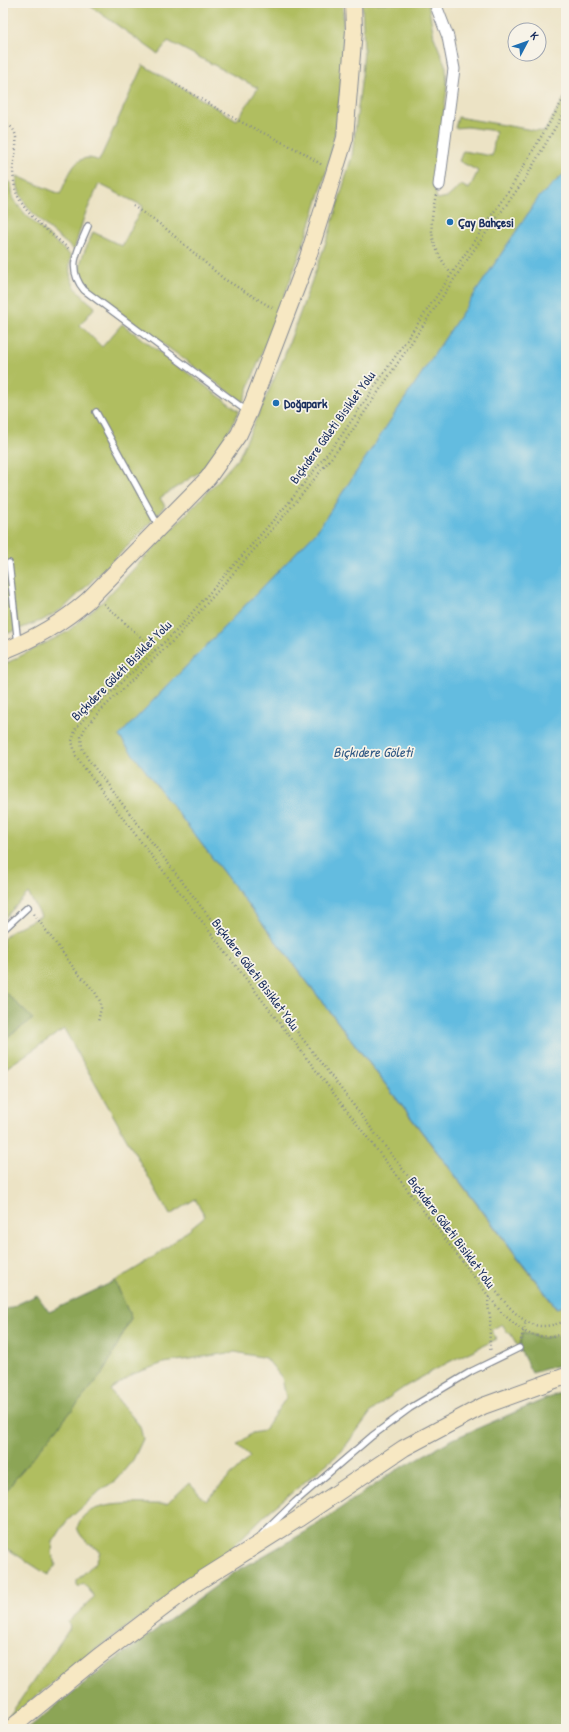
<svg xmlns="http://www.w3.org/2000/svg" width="569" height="1732" font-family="'Patrick Hand',sans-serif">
  <rect width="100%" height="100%" fill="#f7f3e8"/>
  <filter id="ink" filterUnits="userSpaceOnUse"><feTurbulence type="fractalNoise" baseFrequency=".025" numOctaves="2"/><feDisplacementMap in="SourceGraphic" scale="8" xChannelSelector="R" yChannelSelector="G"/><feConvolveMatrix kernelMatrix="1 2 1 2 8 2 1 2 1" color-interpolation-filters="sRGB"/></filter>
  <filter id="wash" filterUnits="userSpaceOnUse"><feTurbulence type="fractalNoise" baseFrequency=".012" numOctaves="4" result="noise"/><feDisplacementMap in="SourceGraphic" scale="16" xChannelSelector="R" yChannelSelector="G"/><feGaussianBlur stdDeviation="0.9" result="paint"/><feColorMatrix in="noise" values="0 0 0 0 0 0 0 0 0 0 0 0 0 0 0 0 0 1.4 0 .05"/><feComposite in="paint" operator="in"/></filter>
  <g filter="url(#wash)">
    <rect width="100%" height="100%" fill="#ece3c5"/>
    <g fill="#b0be60" stroke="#66765f">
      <path d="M86 3H343C344 62 341 123 324 180 302 256 271 329 243 402L94 294C70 270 82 260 93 232L122 246 143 206 99 184 84 217 74 250C53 231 15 207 17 176L60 194C69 176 75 149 99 161L143 65 237 120 258 88 168 41 158 54Z"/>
      <path d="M362 3H428L434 37 446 67 447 89 434 184 437 199 448 197 461 185 469 189 478 171 459 161 463 151 492 156 496 131 467 127 455 128 458 117 544 132 566 95V172L539 197 317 531 119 736 556 1308 566 1305V1334L543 1338 523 1332 519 1348 510 1333H508L502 1324 491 1330 497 1339 449 1362 406 1386 384 1401 371 1412 341 1452 266 1514 215 1564 96 1649 38 1694 3 1725 70 1628 68 1622 95 1597 83 1583 79 1587 77 1585V1580L96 1562 100 1552C93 1546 81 1539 78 1530 77 1528 78 1524 80 1521 92 1498 144 1505 167 1504L189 1483 206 1501 250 1456 237 1445 252 1433 263 1431 286 1398 282 1378 266 1358 235 1352 164 1363 133 1374 110 1390 140 1426 143 1439 133 1460 116 1480 101 1490 66 1522 53 1542 52 1553 56 1565 48 1575 3 1546V1496L15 1479 103 1373 131 1318 115 1281 155 1257 205 1216 195 1199 170 1215 64 1029 3 1070V1040L33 1019 3 990V939L13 930 41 916 28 893 3 920V665L67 632 102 602 217 482 239 457 284 357 329 234 352 156 362 75 364 50Z"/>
      <path d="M3 180 11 183 13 199 26 215 71 256C66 282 76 291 95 307L80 325 102 347 122 324 239 411 226 437 201 471 160 498 165 506 139 535 64 608 43 620 3 635Z"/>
    </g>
    <g fill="#8ca556" stroke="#546a5a">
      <path d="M3 990 33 1019 3 1040Z"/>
      <path d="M115 1281 131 1318 103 1373 15 1479 3 1496V1311L37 1295 49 1312Z"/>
      <path d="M523 1332 543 1338 566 1334V1363L532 1373 519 1348Z"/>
      <path d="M566 1390V1729H27L97 1673 235 1572 307 1531 395 1471 453 1439Z"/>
    </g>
    <path fill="#63bce0" stroke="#3f769f" d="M566 172V1305L557 1308 119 736 317 531 539 197Z"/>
  </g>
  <g filter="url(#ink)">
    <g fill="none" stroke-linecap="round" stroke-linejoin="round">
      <defs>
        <g id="lane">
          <path d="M88 226C79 249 65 267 84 290L248 412"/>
          <path d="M96 412 158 525"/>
          <path d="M9 563 18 644"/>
          <path d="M3 930 28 907"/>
          <path d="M262 1534 295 1502 372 1436 410 1408 472 1371 519 1348"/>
        </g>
        <path id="street" d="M435 3 448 37 454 69 439 185"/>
        <g id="secondary">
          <path d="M3 651C34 639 62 623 87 601L208 478 239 434 249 412 308 257 345 138 354 30 353 3"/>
          <path d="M10 1729 98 1657 193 1585 298 1519 404 1448 483 1406 566 1376"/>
        </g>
      </defs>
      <use href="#lane" stroke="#848992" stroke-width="8"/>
      <use href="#street" stroke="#848992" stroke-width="13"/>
      <use href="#secondary" stroke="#848992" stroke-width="18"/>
      <g stroke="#848992" stroke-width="2.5" stroke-dasharray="1 3" stroke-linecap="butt">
        <path d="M173 83 237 120 304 153 322 165"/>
        <path d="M566 95 513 184 341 436 291 500 176 631 90 712 76 728 72 741 76 756 83 766 501 1312C527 1335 530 1340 566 1334"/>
        <path d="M566 109 525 179 473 251 348 437 296 502 179 635 98 713 85 728 81 737 82 748 88 759 473 1261C488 1279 512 1319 535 1325 545 1328 557 1324 566 1321"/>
        <path d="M3 124C24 126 14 156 13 169 13 175 14 182 15 188 21 213 50 232 69 249"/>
        <path d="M436 195C428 230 430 244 451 274"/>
        <path d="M133 206 164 227 224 279 274 309"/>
        <path d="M104 604 155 650"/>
        <path d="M34 914 76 971 95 992 100 1001 101 1008 98 1022"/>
        <path d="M489 1297C487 1305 489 1309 490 1316 491 1329 488 1340 491 1352"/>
        <path d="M521 1340 526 1321"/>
      </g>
      <use href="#lane" stroke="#fff" stroke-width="5.5"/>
      <use href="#street" stroke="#fff" stroke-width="11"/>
      <use href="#secondary" stroke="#f7e8c3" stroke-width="16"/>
    </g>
  </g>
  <g fill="#1f6fb2" stroke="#f7f3e8" stroke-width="1.5">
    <circle cx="450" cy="222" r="4"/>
    <circle cx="276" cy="403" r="4"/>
  </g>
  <g text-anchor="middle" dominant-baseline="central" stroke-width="3.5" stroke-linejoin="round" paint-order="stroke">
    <g font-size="13" font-weight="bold" fill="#1b2f5e" stroke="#f7f3e8" text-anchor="start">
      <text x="458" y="222">Çay Bahçesi</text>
      <text x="284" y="403">Doğapark</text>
    </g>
    <g font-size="13" fill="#1b2f5e" stroke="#f7f3e8">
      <text transform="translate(332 427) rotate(-54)">Bıçkıdere Göleti Bisiklet Yolu</text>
      <text transform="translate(121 670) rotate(-45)">Bıçkıdere Göleti Bisiklet Yolu</text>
      <text transform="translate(256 974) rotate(53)">Bıçkıdere Göleti Bisiklet Yolu</text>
      <text transform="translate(452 1232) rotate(53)">Bıçkıdere Göleti Bisiklet Yolu</text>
    </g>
    <g font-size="14" font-style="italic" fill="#315985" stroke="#f7f3e8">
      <text x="373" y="751">Bıçkıdere Göleti</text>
    </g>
  </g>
  <rect width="569" height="1732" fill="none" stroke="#f7f3e8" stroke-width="16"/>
  <g transform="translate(527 42) rotate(49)"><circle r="19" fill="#f7f3e8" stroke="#9fa5b1"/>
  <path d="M0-3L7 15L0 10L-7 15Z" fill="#1f6fb2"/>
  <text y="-6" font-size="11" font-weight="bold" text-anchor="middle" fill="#1b2f5e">K</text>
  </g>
</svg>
